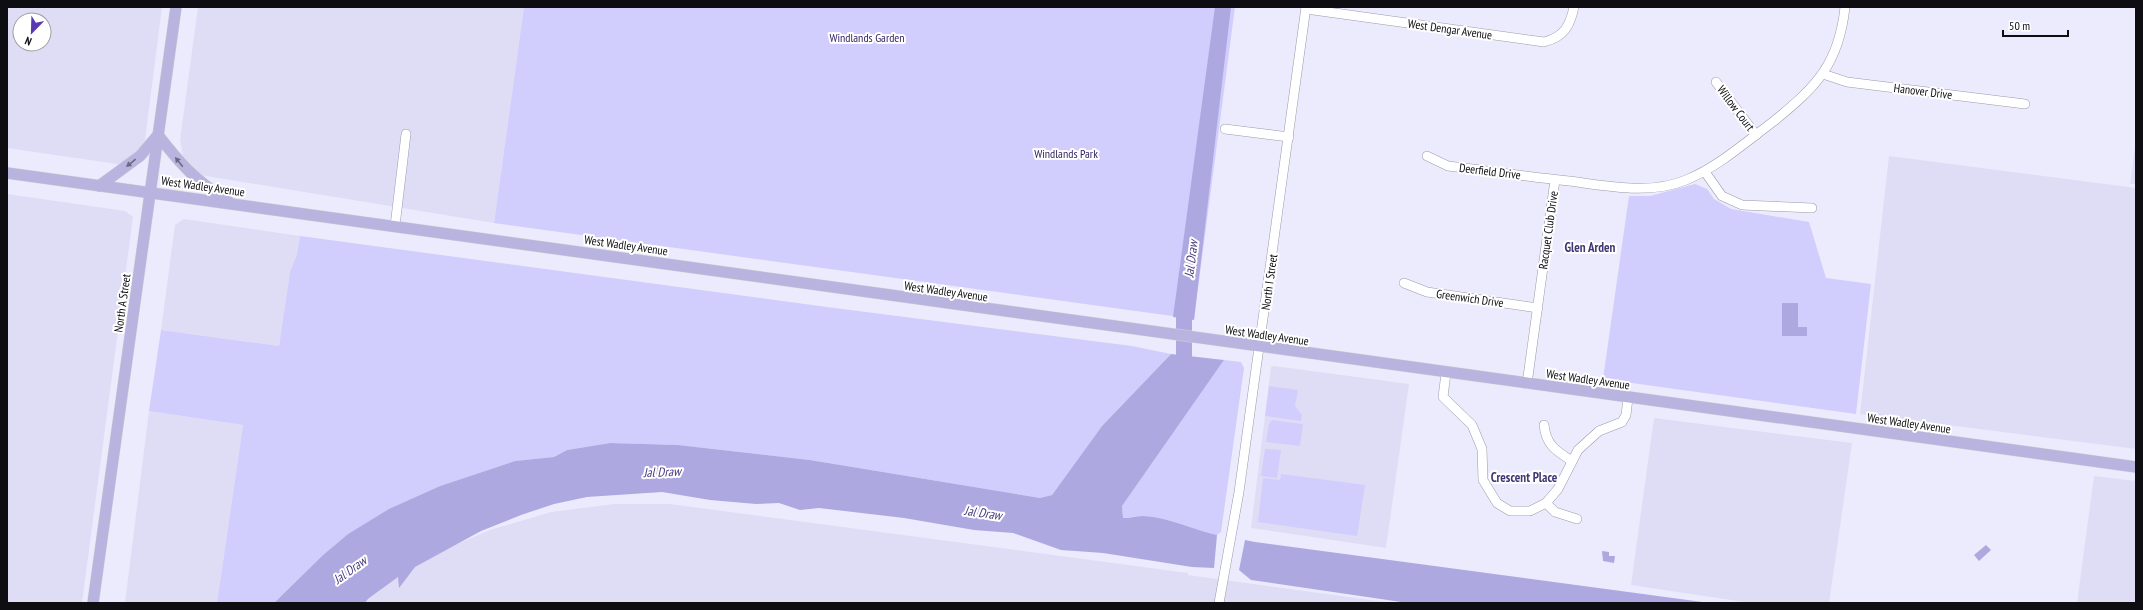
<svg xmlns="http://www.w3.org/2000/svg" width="2143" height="610" font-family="'PT Sans Narrow',sans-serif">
  <rect width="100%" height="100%" fill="#ecebfd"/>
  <g fill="#dfddf5" fill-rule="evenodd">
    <path d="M7 7H162L145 140 138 151 124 165 7 148ZM20 20H44V44H20Z"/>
    <path d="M198 7H524L494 223 200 175 191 168 183 156 180 140Z"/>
    <path d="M2136 139V184H2130Z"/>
    <path d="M1889 156 2136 188V449L1860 414Z"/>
    <path d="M7 194 125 211 133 217 82 603H7Z"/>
    <path d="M184 219 300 236 297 254 290 272 279 346 161 330 175 225Z"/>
    <path d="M1274 366 1409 384 1386 548 1251 528 1271 367Z"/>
    <path d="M149 411 243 425 217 603H125Z"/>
    <path d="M1654 418 1852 443 1829 603H1751L1631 585Z"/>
    <path d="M2094 476 2136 481V603H2077Z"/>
    <path d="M614 504H670L1188 573V575L1392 603H364L396 578 448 548 490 530 551 512Z"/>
  </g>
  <g fill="#d1cdfc">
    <path d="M524 7H1235L1194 319 494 223Z"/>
    <path d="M1695 184 1707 189 1714 199 1731 209 1809 222 1826 278 1871 284 1856 414 1603 379 1629 196H1650Z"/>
    <path d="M300 236 827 307 1132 346 1171 354 1102 426 1052 495 1040 498 810 460 678 445 610 443 567 450 554 457 515 461 440 486 390 509 348 534 323 555 274 603H217L243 425 149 411 161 330 279 346 290 272 297 254Z"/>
    <path d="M1224 360 1241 362 1244 368 1221 532 1217 535C1193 530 1169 517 1144 516 1137 516 1130 517 1123 518L1122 506Z"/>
    <path d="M1269 386 1298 390 1295 406 1302 415 1301 421 1265 416Z"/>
    <path d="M1272 420 1303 424 1300 446 1266 442 1269 424Z"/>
    <path d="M1265 449 1281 450 1277 478 1261 476Z"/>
    <path d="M1281 474 1365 485 1357 536 1258 522 1263 478 1280 480Z"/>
  </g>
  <g fill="#aea8e1">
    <path d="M1215 7H1231L1194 320 1173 317Z"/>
    <path d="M1782 303H1798V327H1807V336H1782Z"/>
    <path d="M1171 354 1224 360 1122 506 1123 518C1130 518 1137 516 1144 516 1169 517 1193 530 1217 535L1214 568 1192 567 1103 553 1061 550 1013 533 974 530 904 518 819 508 800 510 779 503 756 504 710 500 662 492 587 497 554 504 521 515 481 531 415 567 399 588 398 577 368 599 365 603H274L323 555 348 534 389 509 440 486 515 461 554 457 567 450 610 443 678 445 810 460 1040 498 1052 495 1102 426Z"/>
    <path d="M1245 540 1255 542 1710 603H1408L1251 580 1239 570Z"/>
    <path d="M1986 545 1991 550 1979 561 1974 555Z"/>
    <path d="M1602 551 1609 552V556H1615L1614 563 1603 561Z"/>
  </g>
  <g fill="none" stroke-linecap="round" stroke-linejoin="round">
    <path stroke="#aea8e1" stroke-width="16" d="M1174 374 1184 360V315L1186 298"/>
    <defs>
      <g id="minor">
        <path d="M1306 9 1544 42C1564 37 1570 26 1574 7"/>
        <path d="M1823 74 1847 82 2025 104"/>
        <path d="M1716 82 1756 135"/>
        <path d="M1225 129 1289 137"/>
        <path d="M1427 156 1448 166C1489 171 1529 177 1569 181 1607 186 1650 195 1686 180 1718 167 1746 142 1774 121 1816 87 1839 64 1845 7"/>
        <path d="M1705 172 1722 196 1742 205 1812 208"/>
        <path d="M395 226 406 134"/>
        <path d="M1404 283 1427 292 1538 308"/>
        <path d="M1446 373 1443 397 1472 425 1482 449 1483 480 1497 503 1510 511H1530L1546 503 1558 489 1578 450 1599 431 1622 422 1626 415 1628 398"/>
        <path d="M1527 384 1555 180"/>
        <path d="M1544 425C1546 445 1556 451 1572 461"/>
        <path d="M1546 503 1555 512 1577 519"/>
        <path d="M1219 603 1239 492 1306 7"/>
      </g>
      <g id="major">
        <path d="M7 173 2136 467"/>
        <path d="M99 186 140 156 158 135C182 166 195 180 228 201"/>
        <path d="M93 603 176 7"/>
      </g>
    </defs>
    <use href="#minor" stroke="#9b9aaa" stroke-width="10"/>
    <use href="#major" stroke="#d3d3d4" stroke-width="12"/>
    <use href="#minor" stroke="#fff" stroke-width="9"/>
    <use href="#major" stroke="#b8b3df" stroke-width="11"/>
  </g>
  <defs><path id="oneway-solid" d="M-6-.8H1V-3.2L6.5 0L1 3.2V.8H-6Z"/></defs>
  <g fill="#6b6883">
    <use href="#oneway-solid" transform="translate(179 162) rotate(-129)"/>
    <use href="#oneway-solid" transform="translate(131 163) rotate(141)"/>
  </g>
  <g text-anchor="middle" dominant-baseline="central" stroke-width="4" stroke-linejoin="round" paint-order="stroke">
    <g font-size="12" fill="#0d0d12" stroke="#fff">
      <text transform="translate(1450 29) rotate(8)">West Dengar Avenue</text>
      <text transform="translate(1923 91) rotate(7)">Hanover Drive</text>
      <text transform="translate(1736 108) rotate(53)">Willow Court</text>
      <text transform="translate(1490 171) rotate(7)">Deerfield Drive</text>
      <text transform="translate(203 186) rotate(8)">West Wadley Avenue</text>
      <text transform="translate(1548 230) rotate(-82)">Racquet Club Drive</text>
      <text transform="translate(626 245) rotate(8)">West Wadley Avenue</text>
      <text transform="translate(1269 282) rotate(-82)">North I Street</text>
      <text transform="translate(946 291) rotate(8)">West Wadley Avenue</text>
      <text transform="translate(1470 298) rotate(8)">Greenwich Drive</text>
      <text transform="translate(122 303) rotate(-82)">North A Street</text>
      <text transform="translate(1267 335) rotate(8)">West Wadley Avenue</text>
      <text transform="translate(1588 379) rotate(8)">West Wadley Avenue</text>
      <text transform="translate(1909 423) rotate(8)">West Wadley Avenue</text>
    </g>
    <g font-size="12" fill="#2d1d5f" stroke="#fff">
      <text x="867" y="37">Windlands Garden</text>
      <text x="1066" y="153">Windlands Park</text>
    </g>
    <g font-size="13" font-weight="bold" fill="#413773" stroke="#fff">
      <text x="1590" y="247">Glen Arden</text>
      <text x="1524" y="477">Crescent Place</text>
    </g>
    <g font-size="13" font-style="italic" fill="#46397d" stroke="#fff">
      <text transform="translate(1191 259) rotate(-83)">Jal Draw</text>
      <text transform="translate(662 472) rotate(-2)">Jal Draw</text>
      <text transform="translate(983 513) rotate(8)">Jal Draw</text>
      <text transform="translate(350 570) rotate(-36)">Jal Draw</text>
    </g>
  </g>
  <rect width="2143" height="610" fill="none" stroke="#0d0d12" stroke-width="16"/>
  <g transform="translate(32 32) rotate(203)"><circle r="19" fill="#ffffff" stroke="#9e9ea0"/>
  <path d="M0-3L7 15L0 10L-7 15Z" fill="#5739b1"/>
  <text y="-6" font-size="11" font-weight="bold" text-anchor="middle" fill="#0d0d12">N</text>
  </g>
  <path d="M2003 30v6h65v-6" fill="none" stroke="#0d0d12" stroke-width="2"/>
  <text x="2009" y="30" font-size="12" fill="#0d0d12" stroke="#ffffff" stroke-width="3" paint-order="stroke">50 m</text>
</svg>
